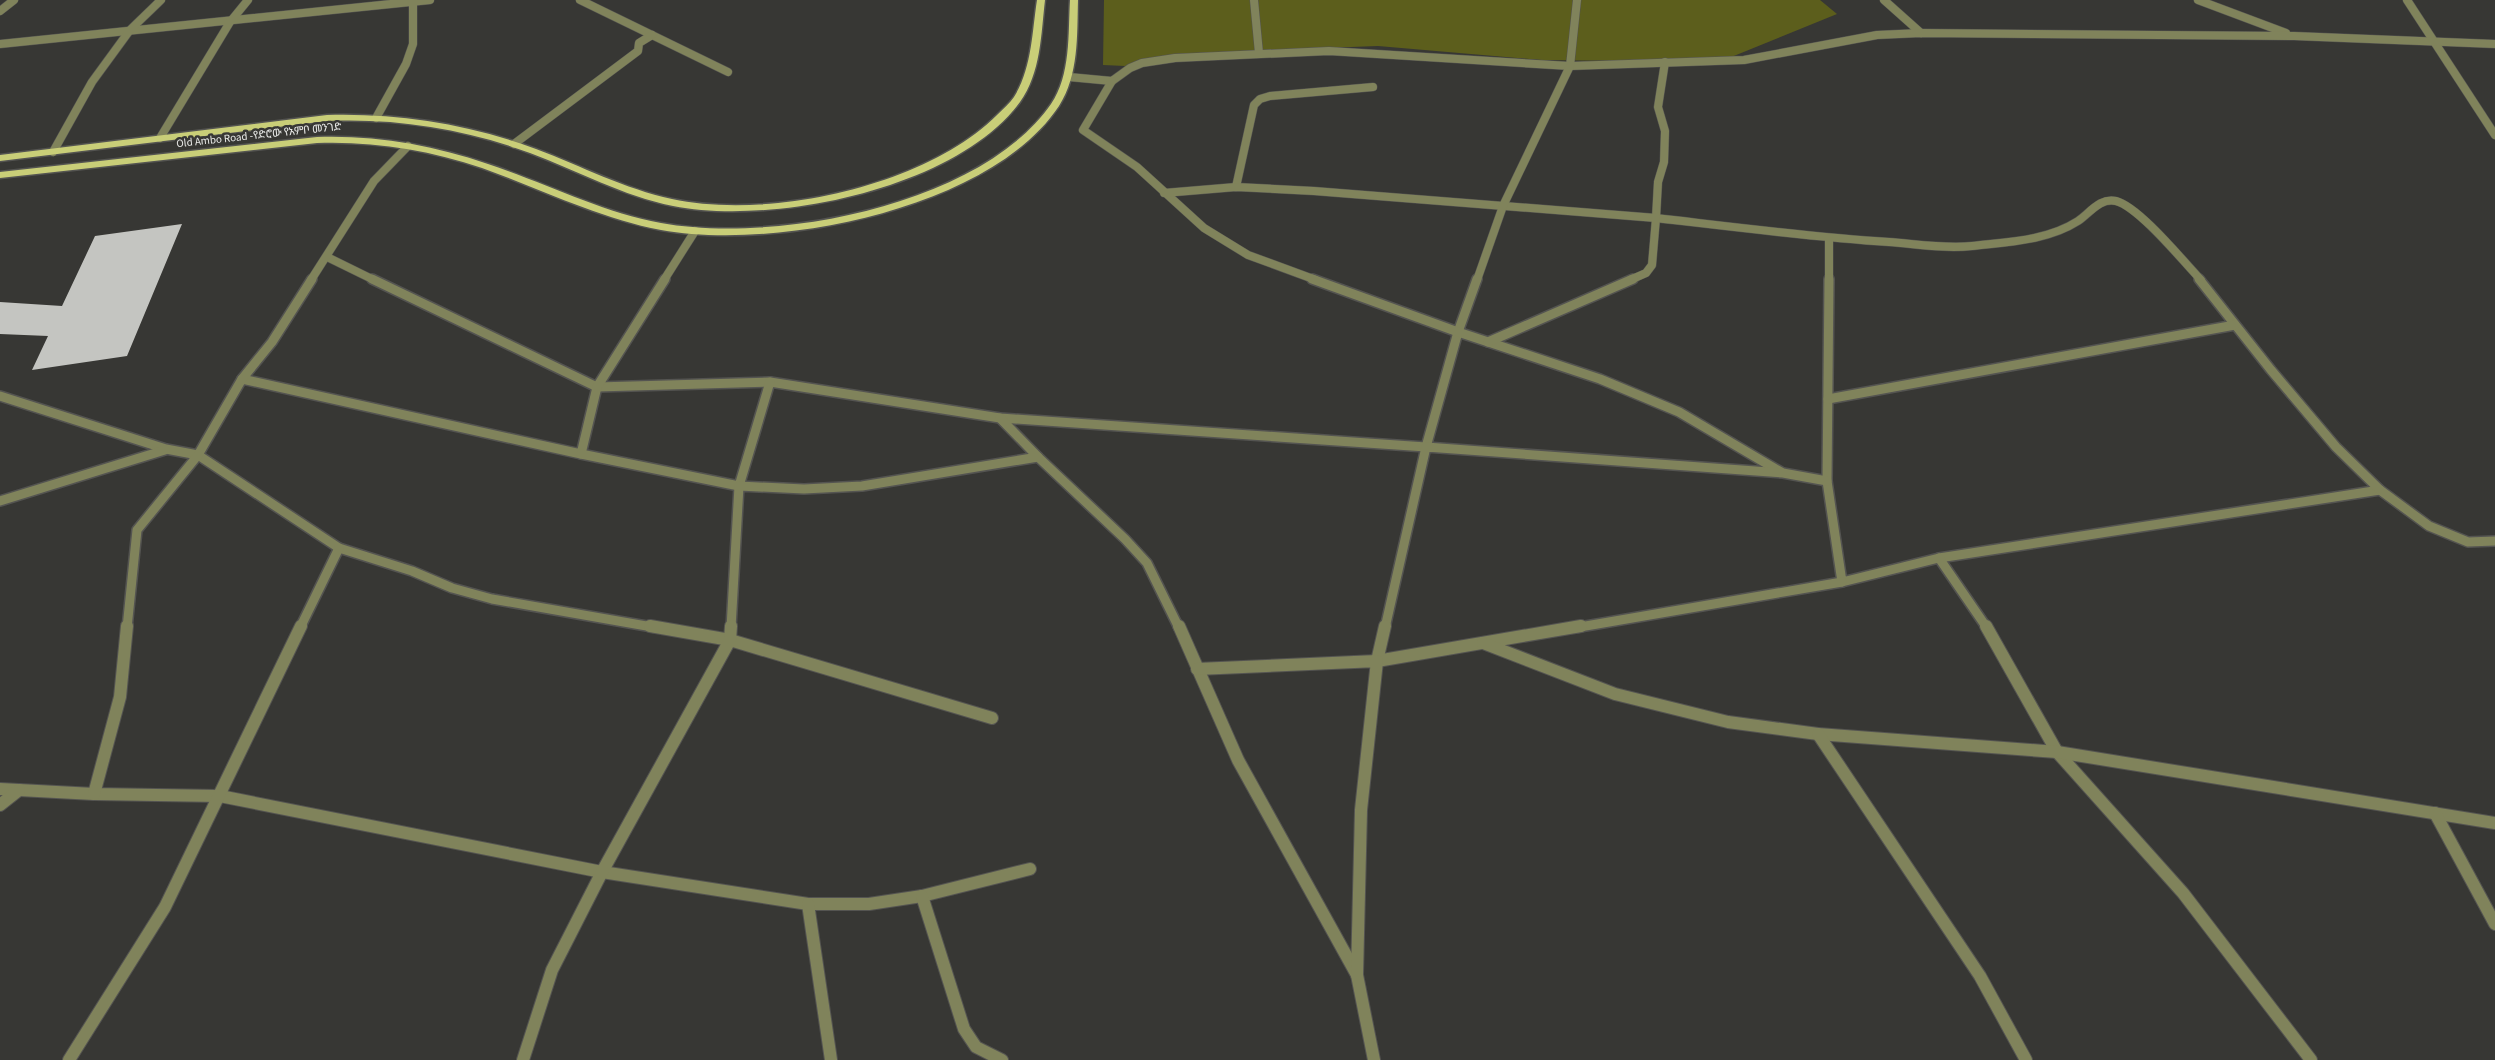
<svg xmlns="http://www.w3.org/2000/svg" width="2495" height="1060" font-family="'Source Sans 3','Noto Sans Ethiopic',sans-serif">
  <rect width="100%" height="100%" fill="#373734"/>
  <path fill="#5c5e1c" d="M1104 0H1820L1837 14 1719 62 1541 60 1378 46 1267 50 1125 66 1103 65Z"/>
  <path fill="#c4c5c1" d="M182 224 127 356 32 370 48 336 0 334V302L62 306 95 236Z"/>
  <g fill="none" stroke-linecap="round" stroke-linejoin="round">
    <defs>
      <g id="minor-far2">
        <path d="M580 0 728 72"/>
        <path d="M1254 0 1259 53"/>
        <path d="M1884 0 1921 33"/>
        <path d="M2198 0 2286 33"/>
        <path d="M2407 0 2495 135"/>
        <path d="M0 11 14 0"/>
        <path d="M0 44 430 0"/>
        <path d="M1665 62 1658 107 1665 131 1664 162 1658 182 1656 218C1734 227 1811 237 1889 242 1916 244 1945 249 1972 246 2006 242 2047 241 2078 221 2089 214 2100 197 2116 201 2139 207 2183 261 2201 280"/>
        <path d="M1069 77 1112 81 1130 68 1142 63 1175 58 1329 51 1570 66 1744 60 1877 35 1921 33 2294 36 2495 44"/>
        <path d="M1112 81 1083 130 1137 167 1204 228 1248 255 1316 280"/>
        <path d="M376 118 406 64 413 44V0"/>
        <path d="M160 138 230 22 248 0"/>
        <path d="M514 144 638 51 639 43 652 35"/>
        <path d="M53 152 92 82 130 30 161 0"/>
        <path d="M1236 187 1254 105 1260 99 1270 96 1373 87"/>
        <path d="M1164 193 1236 187 1314 191 1656 218 1652 265 1646 273 1630 280"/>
        <path d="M327 257 374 280"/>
        <path d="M311 280 374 181 408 146"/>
        <path d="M664 280 695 231"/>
        <path d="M1477 280 1503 206 1570 66 1577 0"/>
        <path d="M1829 280V238"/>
      </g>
      <g id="minor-far1">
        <path d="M372 279 597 387 770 382 1000 418 1426 447 1458 332 1477 279"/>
        <path d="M1312 279 1458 332 1600 379 1679 412 1781 472"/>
        <path d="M1829 279 1827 481 1842 582 1939 558 2380 490"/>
        <path d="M2199 279 2271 370 2336 447 2380 490 2429 526 2468 542 2495 541"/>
        <path d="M1488 342 1633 279"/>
        <path d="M242 379 581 454 597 387 665 279"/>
        <path d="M0 396 166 449 198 455 339 548 412 571 452 588 492 599 658 628"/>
        <path d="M1828 399 2235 325"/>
        <path d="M581 454 739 486 770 382"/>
        <path d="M1038 457 1125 539 1147 563 1179 628"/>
        <path d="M0 501 165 450"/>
        <path d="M1939 558 1987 628"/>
        <path d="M127 628 137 530 198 455 242 379 272 342 312 279"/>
        <path d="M300 628 339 548"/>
        <path d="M731 628 739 486 804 489 862 486 1038 457 1000 418"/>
        <path d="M1385 628 1426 447 1783 473 1827 481"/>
        <path d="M1574 628 1842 582"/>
      </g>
      <g id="minor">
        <path d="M650 626 730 640 992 718"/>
        <path d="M1179 626 1238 760 1357 975"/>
        <path d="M1385 626 1377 661 1581 626"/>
        <path d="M1986 626 2057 752 2183 893 2311 1060"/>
        <path d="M1483 643 1615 694 1728 722 1818 734 2057 752 2495 823"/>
        <path d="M1197 669 1377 661 1361 810 1357 975 1374 1060"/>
        <path d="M1818 734 1980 976 2026 1060"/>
        <path d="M0 789 94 794 220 796 602 872 808 904H869L922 896 1030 869"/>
        <path d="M94 794 120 697 127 626"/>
        <path d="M0 805 19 790"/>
        <path d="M2435 813 2495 924"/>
        <path d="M922 896 964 1029 976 1047 1002 1060"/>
        <path d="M808 904 831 1060"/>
        <path d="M69 1060 165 907 301 626"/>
        <path d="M523 1060 552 970 602 872 730 640 731 626"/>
      </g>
      <g id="primary">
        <path d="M1037 0H1045C1041 34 1041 73 1020 102 957 188 774 226 673 206 623 196 578 171 530 153 465 129 396 118 327 121L0 161V155L327 115C398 113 469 124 536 149 581 166 625 189 672 199 770 220 926 186 997 115 1003 109 1010 103 1014 97 1032 68 1032 32 1037 0Z"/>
        <path d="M1070 0H1078C1077 35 1079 75 1059 106 991 209 776 251 661 230 598 218 541 189 482 168 429 150 373 141 317 143L0 178V172L317 137C375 135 433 145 488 164 546 183 601 212 661 223 775 244 981 205 1051 104 1071 75 1068 33 1070 0Z"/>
      </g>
    </defs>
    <use href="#minor-far2" stroke="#545451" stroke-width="9"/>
    <use href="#minor-far1" stroke="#545451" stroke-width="12"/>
    <use href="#minor" stroke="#545451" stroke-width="14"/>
    <use href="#primary" stroke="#545451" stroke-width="3"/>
    <use href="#minor-far2" stroke="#80835b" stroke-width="8"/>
    <use href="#minor-far1" stroke="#80835b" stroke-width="9"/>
    <use href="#minor" stroke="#80835b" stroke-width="12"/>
    <use href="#primary" fill="#c9ce78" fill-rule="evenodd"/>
  </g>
  <g text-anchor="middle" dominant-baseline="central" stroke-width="5" stroke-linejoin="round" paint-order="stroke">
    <g font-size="11" fill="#eaebe9" stroke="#373734">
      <text transform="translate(259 135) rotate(-6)">Old Ambo Road -የድሮው የአምቦ መንገድ</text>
    </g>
  </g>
</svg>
